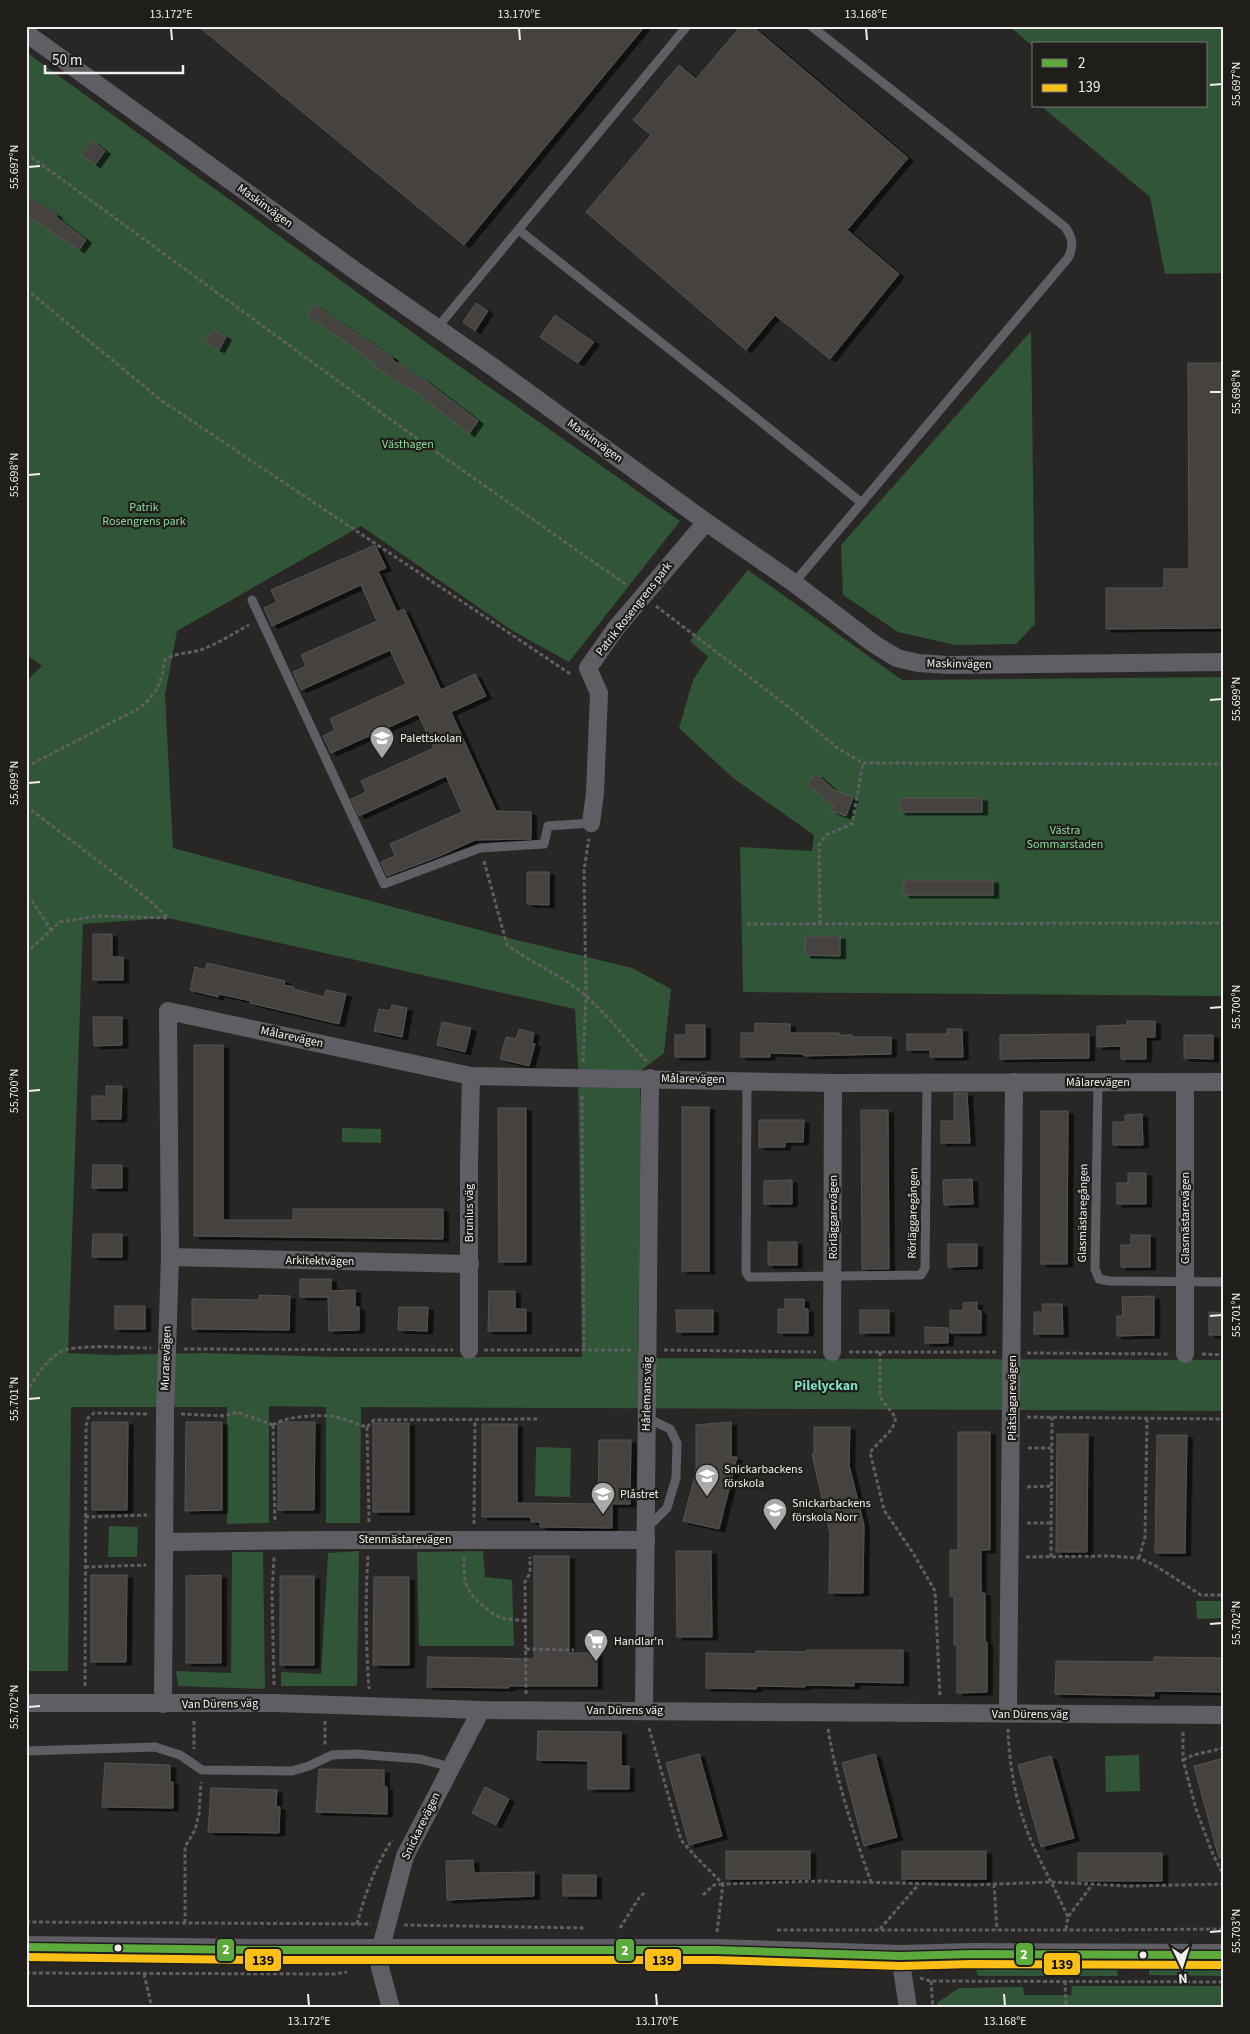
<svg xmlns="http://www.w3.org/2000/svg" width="1250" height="2034" font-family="'Source Sans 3',sans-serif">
  <defs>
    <filter id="shadow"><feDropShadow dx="5.5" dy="3" stdDeviation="0" flood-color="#0009"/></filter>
  </defs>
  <rect width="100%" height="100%" fill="#292725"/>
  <g fill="#305537" fill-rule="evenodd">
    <path d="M1009 26H1224V273L1165 274 1150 197 1041 106H1206V44H1034V47Z"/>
    <path d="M26 52 445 356 680 521 569 662 513 631 361 526 177 631 165 695 173 848 513 939 632 968 671 989 664 1053 639 1072 641 1114 638 1358 1224 1360V1411L361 1407 360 1523H326V1407L269 1406V1523L227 1524V1407H71L68 1671H26V681L42 666 26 654ZM168 918 575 1009 578 1067 582 1357H332L203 1353 111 1355 68 1353 83 924Z"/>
    <path d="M1031 331 1035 624 1016 644 955 645 898 632 843 595 841 545Z"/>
    <path d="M748 570 902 680 1224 677V996L743 992 740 847 812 851 814 835 733 778 679 728 693 680 708 657 690 641Z"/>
    <path d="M342 1128 381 1129V1143L342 1142Z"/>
    <path d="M536 1447 571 1448 570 1497 535 1496Z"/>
    <path d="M109 1526 138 1527 137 1557H108Z"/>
    <path d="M359 1551 357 1686H281V1672L321 1674 328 1553Z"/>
    <path d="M483 1551 485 1577 512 1580 514 1646H419L417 1552Z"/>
    <path d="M232 1552H263L265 1689 178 1686 176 1671 231 1673Z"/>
    <path d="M1196 1601H1221V1618L1197 1619Z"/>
    <path d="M1139 1755 1140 1791 1106 1792 1105 1756Z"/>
    <path d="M976 1969H1117L1118 1976H979L977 1975Z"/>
    <path d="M1149 1969H1224V1976L1149 1975Z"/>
    <path d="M1072 1986H1224V2008H937V2003L959 1988 1023 1987 1024 1995H1071Z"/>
  </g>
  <g fill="#444241" stroke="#555452" filter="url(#shadow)">
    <path d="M198 26H645L464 245Z"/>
    <path d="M741 26H752L908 158 847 230 899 274 830 359 775 315 746 350 586 212 651 135 633 120 679 65 696 79Z"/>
    <path d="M92 141 105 151 95 165 81 155Z"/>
    <path d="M26 195 57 215 56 217 86 240 79 250 26 215Z"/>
    <path d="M476 303 488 311 475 331 463 322Z"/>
    <path d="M314 305 393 358 392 360 426 381 478 421 469 434 415 391 374 367 376 364 307 315Z"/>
    <path d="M555 315 594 342 578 363 540 337Z"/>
    <path d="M214 330 226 337 219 350 204 342Z"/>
    <path d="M1188 363H1224V628L1106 629V588H1164V569H1189Z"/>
    <path d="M375 545 386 568 378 571 397 612 404 609 441 690 475 674 486 696 451 712 496 811 531 812V839L475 840 440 856 387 876 381 862 395 856 390 844 462 812 446 776 359 816 351 799 366 792 361 781 434 748 418 714 331 753 323 736 335 730 330 719 406 684 390 650 301 690 293 672 306 666 301 655 377 621 361 585 272 626 264 608 277 602 271 590Z"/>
    <path d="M816 774 834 790 853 797 846 816 831 811 833 806 807 784Z"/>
    <rect x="900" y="798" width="82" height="14"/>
    <path d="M527 872H549V905L527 904Z"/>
    <rect x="904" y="880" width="89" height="15"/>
    <path d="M93 934H112V957H123V980H93Z"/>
    <path d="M805 936H840V956L805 955Z"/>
    <path d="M207 963 285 981 284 985 294 987V989L324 997 326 990 346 994 339 1024 250 1003 251 1001 219 994 218 997 190 990 195 967 205 970Z"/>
    <path d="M392 1005 407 1008 402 1037 374 1031 379 1009 390 1011Z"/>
    <path d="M93 1017H122V1045L94 1046Z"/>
    <path d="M1127 1021H1155V1037H1146V1059H1121V1046L1097 1047V1026L1127 1025Z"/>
    <path d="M442 1022 471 1028 465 1052 437 1045Z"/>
    <path d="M755 1023 790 1024V1033H839V1035H852V1037H891V1054L804 1056V1054L770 1053V1057H741V1033H755Z"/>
    <path d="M686 1025H705V1057H675V1035H686Z"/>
    <path d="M519 1029 534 1033 532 1043 535 1044 529 1066 500 1059 506 1037 516 1039Z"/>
    <path d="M947 1029H962L963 1057H930V1050H907V1034H947Z"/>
    <path d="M1089 1034V1058L1000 1059V1035Z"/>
    <path d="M1184 1035H1213V1059L1184 1058Z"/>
    <path d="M194 1045H223V1220H293V1209H443V1239L194 1236Z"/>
    <path d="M106 1086H122L121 1119H92V1096H106Z"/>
    <path d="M954 1093H967L970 1143H941V1121H954Z"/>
    <rect x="682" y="1107" width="27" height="164"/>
    <path d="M498 1108H526V1262H499Z"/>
    <path d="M861 1110H888L889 1269H862Z"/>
    <path d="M1041 1111H1068L1067 1264H1041Z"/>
    <path d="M1142 1114 1143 1145H1113V1122H1125V1115Z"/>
    <path d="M759 1120H804L803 1142H785V1147H759Z"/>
    <path d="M93 1165H122V1188H92Z"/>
    <path d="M1128 1173H1146V1204H1117V1183H1128Z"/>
    <path d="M972 1179 973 1204 944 1205 943 1180Z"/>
    <path d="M792 1180V1204H764V1181Z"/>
    <path d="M93 1234H122V1257H92Z"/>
    <path d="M1131 1235H1150V1267H1121V1245H1131Z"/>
    <rect x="768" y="1242" width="29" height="23"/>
    <path d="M948 1244H977V1266L948 1267Z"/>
    <path d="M300 1279H331V1291L355 1290V1307H359V1330L329 1331 328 1297H300Z"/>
    <path d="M489 1291H515V1309H526V1331H488Z"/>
    <path d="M259 1295 290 1296 289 1330 192 1329V1299L259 1300Z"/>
    <path d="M1154 1296V1335L1117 1336V1316H1123L1122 1297Z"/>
    <path d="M785 1299H804V1309H808V1333H778V1309H785Z"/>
    <path d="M977 1302V1310L981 1311V1333H950V1310L963 1311V1303Z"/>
    <path d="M1042 1304H1062L1063 1334H1034V1312H1043Z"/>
    <rect x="115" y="1306" width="30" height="23"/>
    <path d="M399 1307H428L427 1331 398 1330Z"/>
    <path d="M676 1310H713V1332H677Z"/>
    <rect x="860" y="1310" width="29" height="23"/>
    <path d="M1209 1312 1224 1313V1335H1209Z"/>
    <path d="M925 1327 948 1328V1343H925Z"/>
    <path d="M92 1422H128L127 1510H92Z"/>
    <path d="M186 1422H222V1510L185 1511Z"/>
    <path d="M278 1422H315L314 1510H278Z"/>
    <path d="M731 1422V1457H737L719 1529 683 1521 696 1472V1425Z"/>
    <rect x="373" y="1423" width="36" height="89"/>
    <path d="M482 1424H517V1503L598 1504 599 1440H631L630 1504H612V1528L540 1527V1522H531V1517H482Z"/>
    <path d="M814 1427H850L849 1465 864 1525 863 1593H829L830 1533 812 1454H814Z"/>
    <path d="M958 1432H990V1550H981V1592L985 1593V1642H987V1692L957 1693V1645H954V1597L950 1596V1550H958Z"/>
    <path d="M1057 1434H1088L1087 1552H1056Z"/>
    <path d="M1157 1435H1187L1185 1553H1155Z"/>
    <path d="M676 1551H711L712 1637H677Z"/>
    <path d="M534 1556H569V1653H597V1686H509V1688L427 1687 428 1657 534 1659Z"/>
    <path d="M91 1575H127L126 1662H91Z"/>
    <path d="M221 1575V1663H186V1576Z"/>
    <rect x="280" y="1576" width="34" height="89"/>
    <path d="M374 1577H409V1665H373Z"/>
    <path d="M806 1650H903V1683L854 1682V1686L805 1685V1687L757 1686 756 1689 706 1688V1653L756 1654V1651L806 1652Z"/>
    <path d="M1154 1657 1224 1658V1692L1154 1691V1696L1055 1694 1056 1661 1154 1662Z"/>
    <path d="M538 1731 621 1732V1766H629V1789H588V1761L537 1760Z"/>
    <path d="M699 1754 722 1836 689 1845 666 1763Z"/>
    <path d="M875 1754 897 1837 864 1846 842 1763Z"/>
    <path d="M1051 1756 1074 1838 1041 1847 1018 1765Z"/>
    <path d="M1224 1758V1857L1219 1858 1194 1766Z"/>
    <path d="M105 1763 170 1765V1782H173V1808L102 1807Z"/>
    <path d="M319 1769 384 1770V1787H387V1814L316 1812Z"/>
    <path d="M485 1787 509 1799 496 1825 472 1813Z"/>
    <path d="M211 1788 277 1790 276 1806 280 1807 279 1833 208 1832Z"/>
    <rect x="726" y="1851" width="84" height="28"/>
    <rect x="902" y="1851" width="84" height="28"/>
    <rect x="1078" y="1853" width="84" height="28"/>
    <path d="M473 1860 474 1873 534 1872V1896L447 1900 446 1861Z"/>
    <rect x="563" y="1875" width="33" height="21"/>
  </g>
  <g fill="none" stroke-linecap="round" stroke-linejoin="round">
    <g stroke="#5f5e60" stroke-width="3" stroke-dasharray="4 2.5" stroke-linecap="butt">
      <path d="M26 153 405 430 628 586"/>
      <path d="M26 289 162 401 572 675"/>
      <path d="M656 606 790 708 836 747 863 763 1224 764"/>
      <path d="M26 767 140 708C158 692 161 683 165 660 175 652 191 654 203 649 219 643 234 633 249 625"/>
      <path d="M26 806 148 899 168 918"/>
      <path d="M484 861 507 945C533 964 562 975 586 996 608 1016 627 1040 647 1062"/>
      <path d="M26 898 31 899 51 930"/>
      <path d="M747 924 1224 923"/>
      <path d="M820 924 819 845 826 835 852 824 863 763"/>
      <path d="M26 953 60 922 97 916 168 918"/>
      <path d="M583 1062 586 996 584 870 589 839"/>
      <path d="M582 1096 584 1351"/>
      <path d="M184 1349 453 1350"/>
      <path d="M484 1350H631"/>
      <path d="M664 1350 816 1352"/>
      <path d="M849 1352H996"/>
      <path d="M880 1352V1397L896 1418 892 1429 870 1452 884 1510 913 1553 935 1591 940 1697"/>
      <path d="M1027 1353 1168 1354"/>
      <path d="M1202 1354 1224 1355"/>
      <path d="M26 1392C35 1379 45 1362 58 1353 73 1343 130 1348 151 1348"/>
      <path d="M181 1414 225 1416 237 1412 273 1425"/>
      <path d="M1027 1417 1224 1419"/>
      <path d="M273 1425 275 1523"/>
      <path d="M273 1425C285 1416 317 1415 332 1416 343 1418 356 1424 367 1427L374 1420 537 1419"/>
      <path d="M367 1427 369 1522"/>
      <path d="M1028 1448H1052"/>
      <path d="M1027 1487 1051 1486"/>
      <path d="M85 1517 147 1515"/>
      <path d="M1027 1523H1051"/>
      <path d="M474 1524 475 1421"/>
      <path d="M368 1556C365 1601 366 1645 369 1689"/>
      <path d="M464 1557C463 1579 465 1591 482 1605 488 1610 495 1616 502 1618 509 1620 518 1620 525 1621"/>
      <path d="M1026 1557 1109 1556 1139 1558 1156 1566 1201 1595H1224"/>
      <path d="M1051 1557 1052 1417"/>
      <path d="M1139 1558 1145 1537 1147 1418"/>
      <path d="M85 1567 146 1565"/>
      <path d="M526 1649 574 1650"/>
      <path d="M274 1685 272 1593 274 1557"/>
      <path d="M85 1686 86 1426 88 1418 94 1413 149 1414"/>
      <path d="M526 1694 525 1582 530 1573V1557"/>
      <path d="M194 1721V1749"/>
      <path d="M325 1721V1745"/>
      <path d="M649 1728 681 1840 695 1856 723 1884"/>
      <path d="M828 1729C837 1782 853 1831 871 1882"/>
      <path d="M1008 1729C1009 1766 1017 1810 1033 1845 1044 1869 1057 1893 1068 1917"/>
      <path d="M1183 1732V1760L1196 1809 1212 1852 1224 1877"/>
      <path d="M1183 1760 1193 1755 1224 1748"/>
      <path d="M994 1884 997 1930"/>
      <path d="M703 1895 714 1885 723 1884"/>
      <path d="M26 1922 371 1924"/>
      <path d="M185 1923V1847L195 1830 199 1814 201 1782"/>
      <path d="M357 1924C365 1894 375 1866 392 1840"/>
      <path d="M404 1925 586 1928"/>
      <path d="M620 1928 639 1898 644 1893"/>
      <path d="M880 1929 919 1884"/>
      <path d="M1066 1929 1068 1917 1092 1885"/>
      <path d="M777 1930H1106L1224 1929"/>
      <path d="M717 1932 723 1884 820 1881 971 1885 1052 1882 1129 1886 1224 1884"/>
      <path d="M26 1973 335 1974 347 1972"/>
      <path d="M144 1974 152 2008"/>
      <path d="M920 1978 931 1981 1224 1982"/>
      <path d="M931 1981 933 2008"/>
      <path d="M1065 1981 1066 2008"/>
    </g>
    <g stroke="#5f5e65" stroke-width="9">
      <path d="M519 230C633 321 749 411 862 503"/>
      <path d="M437 328 687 26"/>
      <path d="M794 583 1068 258C1074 246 1073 238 1065 227L811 26"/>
      <path d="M252 600 384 884 480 848 544 844 548 826 591 823"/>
      <path d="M747 1081 746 1272 749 1277H759L921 1275 925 1268 927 1081"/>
      <path d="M1098 1082 1095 1269 1099 1279 1109 1281 1224 1282"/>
      <path d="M646 1529 667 1508 676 1478 677 1443 670 1429 647 1418"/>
      <path d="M26 1751 155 1747 180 1755 202 1770 292 1771 309 1766 332 1755 356 1754 420 1759 451 1767"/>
    </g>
    <g stroke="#5f5e65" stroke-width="18">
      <path d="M26 33 357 272 493 367 706 522 794 583 874 644 897 658 918 663 948 665 1224 662"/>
      <path d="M591 823 595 793 599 693 588 668 616 628 706 522"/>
      <path d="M170 1257 470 1264"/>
      <path d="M469 1350V1163L471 1076"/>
      <path d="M832 1352 833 1083"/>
      <path d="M1185 1354V1082"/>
      <path d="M165 1542 321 1540H646"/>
      <path d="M26 1703H275L481 1710 1224 1715"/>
      <path d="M163 1704 165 1414 170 1257 168 1011 471 1076 833 1083 1224 1082"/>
      <path d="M644 1710 650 1078"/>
      <path d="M1008 1713 1014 1082"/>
      <path d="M900 1956 908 2008"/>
      <path d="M391 2008 380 1968V1951L405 1856 481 1710"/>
    </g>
    <path stroke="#5f5e65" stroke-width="22" d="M26 1947 254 1950H715L900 1956 972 1954 1224 1955"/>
    <defs>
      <path id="bus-1" d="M26 1947 254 1950H715L900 1956 972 1954 1224 1955"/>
      <path id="bus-2" d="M26 1957 254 1960H715L900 1966 972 1964 1224 1965"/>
    </defs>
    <use href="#bus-1" stroke="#201e1b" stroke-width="11"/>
    <use href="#bus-2" stroke="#201e1b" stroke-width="11"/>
    <use href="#bus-1" stroke="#5dab3c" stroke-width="8"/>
    <use href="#bus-2" stroke="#fbbf15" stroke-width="8"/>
  </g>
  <path fill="none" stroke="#f1efed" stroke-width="2" d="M171 28 172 40M519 28 520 40M866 28 867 40M1210 85 1222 84M28 167 40 166M1210 392H1222M28 475 40 474M1210 700 1222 699M28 783 40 782M1210 1008 1222 1007M28 1091 40 1090M1210 1316 1222 1315M28 1399 40 1398M1210 1624 1222 1623M28 1707 40 1706M1210 1932 1222 1931M308 1994 309 2006M656 1994 657 2006M1004 1994 1005 2006"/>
  <defs>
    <symbol id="school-pin" viewBox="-11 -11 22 30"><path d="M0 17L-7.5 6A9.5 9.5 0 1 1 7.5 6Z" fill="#aba9a7" stroke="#201e1b"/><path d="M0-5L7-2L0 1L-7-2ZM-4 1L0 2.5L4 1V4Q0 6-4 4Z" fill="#fff"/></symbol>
    <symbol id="supermarket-pin" viewBox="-11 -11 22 30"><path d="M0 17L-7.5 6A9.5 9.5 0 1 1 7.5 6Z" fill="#aba9a7" stroke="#201e1b"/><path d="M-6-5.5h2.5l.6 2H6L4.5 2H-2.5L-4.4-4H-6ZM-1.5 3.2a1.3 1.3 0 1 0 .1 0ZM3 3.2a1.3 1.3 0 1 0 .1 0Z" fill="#fff"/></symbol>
  </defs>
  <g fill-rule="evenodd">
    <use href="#school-pin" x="368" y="724" width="28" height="38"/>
    <use href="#school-pin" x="693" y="1462" width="28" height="38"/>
    <use href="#school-pin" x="589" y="1480" width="28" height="38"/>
    <use href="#school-pin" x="761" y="1496" width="28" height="38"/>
    <use href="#supermarket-pin" x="582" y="1627" width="28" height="38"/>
  </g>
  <g fill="#f1efed" stroke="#201e1b" stroke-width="2">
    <circle cx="118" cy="1948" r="4.5"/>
    <circle cx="1143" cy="1955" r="4.5"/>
  </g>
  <g text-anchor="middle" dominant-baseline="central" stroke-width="4.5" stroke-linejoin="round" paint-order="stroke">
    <g font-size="12" fill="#f1efed" stroke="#201e1b">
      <text transform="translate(265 206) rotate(36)">Maskinvägen</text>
      <text transform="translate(595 441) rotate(36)">Maskinvägen</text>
      <text transform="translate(634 609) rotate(-52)">Patrik Rosengrens park</text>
      <text transform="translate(959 664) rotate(1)">Maskinvägen</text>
      <text transform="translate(292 1037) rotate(12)">Målarevägen</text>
      <text transform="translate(693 1079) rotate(1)">Målarevägen</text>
      <text x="1098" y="1082">Målarevägen</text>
      <text transform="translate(469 1213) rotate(-90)">Brunius väg</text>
      <text transform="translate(913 1213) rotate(-89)">Rörläggaregången</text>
      <text transform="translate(1083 1213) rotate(-89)">Glasmästaregången</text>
      <text transform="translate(833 1217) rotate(-90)">Rörläggarevägen</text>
      <text transform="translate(1185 1218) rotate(-90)">Glasmästarevägen</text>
      <text transform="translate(320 1261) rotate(1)">Arkitektvägen</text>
      <text transform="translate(166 1358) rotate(-88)">Murarevägen</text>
      <text transform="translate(647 1394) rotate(-89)">Hårlemans väg</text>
      <text transform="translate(1012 1398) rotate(-90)">Plåtslagarevägen</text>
      <text x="405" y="1539">Stenmästarevägen</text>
      <text transform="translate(220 1704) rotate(-1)">Van Dürens väg</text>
      <text x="625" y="1710">Van Dürens väg</text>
      <text x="1030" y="1714">Van Dürens väg</text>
      <text transform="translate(421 1826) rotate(-64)">Snickarevägen</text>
    </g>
    <g font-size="12" fill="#8adb9a" stroke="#201e1b">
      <text x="408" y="444">Västhagen</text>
      <text x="144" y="507">Patrik<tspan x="144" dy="14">Rosengrens park</tspan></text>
      <text x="1065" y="830">Västra<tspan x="1065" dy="14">Sommarstaden</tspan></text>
    </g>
    <g font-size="12" fill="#f1efed" stroke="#201e1b" text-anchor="start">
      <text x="400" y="738">Palettskolan</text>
      <text x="724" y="1469">Snickarbackens<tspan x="724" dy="14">förskola</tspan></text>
      <text x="620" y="1494">Plåstret</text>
      <text x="792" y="1503">Snickarbackens<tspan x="792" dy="14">förskola Norr</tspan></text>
      <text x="614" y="1641">Handlar'n</text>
    </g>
    <g font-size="14" font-weight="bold" fill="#7cdec5" stroke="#201e1b">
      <text x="826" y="1386">Pilelyckan</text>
    </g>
  </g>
  <g stroke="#201e1b" stroke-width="2">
    <rect x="216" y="1938" width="19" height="24" rx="5" fill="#5dab3c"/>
    <rect x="615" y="1938" width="20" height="24" rx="5" fill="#5dab3c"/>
    <rect x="1015" y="1942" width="19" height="24" rx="5" fill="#5dab3c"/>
    <rect x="244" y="1948" width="38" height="24" rx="5" fill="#fbbf15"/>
    <rect x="644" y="1948" width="38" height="24" rx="5" fill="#fbbf15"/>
    <rect x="1043" y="1952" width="38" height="24" rx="5" fill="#fbbf15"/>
  </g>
  <g font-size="14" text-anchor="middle" font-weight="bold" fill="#fff">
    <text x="226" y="1954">2</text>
    <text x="625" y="1955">2</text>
    <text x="1024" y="1959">2</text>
  </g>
  <g font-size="14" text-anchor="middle" font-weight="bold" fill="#111">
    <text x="263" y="1965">139</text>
    <text x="663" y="1965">139</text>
    <text x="1062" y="1969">139</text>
  </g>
  <rect width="1250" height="2034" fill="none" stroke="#201e1b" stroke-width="55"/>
  <rect x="1032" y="42" width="175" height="65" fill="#201e1b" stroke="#74726f"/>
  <rect x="1042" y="59" width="25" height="8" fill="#5dab3c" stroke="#74726f"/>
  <text x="1078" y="68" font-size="15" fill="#f1efed">2</text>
  <rect x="1042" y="84" width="25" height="8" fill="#fbbf15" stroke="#74726f"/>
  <text x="1078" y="92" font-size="15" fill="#f1efed">139</text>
  <g transform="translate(1182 1966) rotate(176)" stroke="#201e1b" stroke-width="4" paint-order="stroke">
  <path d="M0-4L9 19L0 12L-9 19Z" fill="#f1efed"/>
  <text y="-8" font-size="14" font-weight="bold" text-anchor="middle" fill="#f1efed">N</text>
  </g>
  <path d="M45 65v8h138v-8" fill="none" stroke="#f1efed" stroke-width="2.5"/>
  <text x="52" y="65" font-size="15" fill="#f1efed" stroke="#201e1b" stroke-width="4" paint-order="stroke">50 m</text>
  <rect x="28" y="28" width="1194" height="1978" fill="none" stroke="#f1efed" stroke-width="2"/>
  <g font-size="12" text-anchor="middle" fill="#f1efed">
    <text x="171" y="18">13.172°E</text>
    <text x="519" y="18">13.170°E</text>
    <text x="866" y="18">13.168°E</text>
    <text transform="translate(1236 84) rotate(-90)" y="4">55.697°N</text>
    <text transform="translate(14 167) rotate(-90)" y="4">55.697°N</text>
    <text transform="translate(1236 392) rotate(-90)" y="4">55.698°N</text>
    <text transform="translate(14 475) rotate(-90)" y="4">55.698°N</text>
    <text transform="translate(1236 699) rotate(-90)" y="4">55.699°N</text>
    <text transform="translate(14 783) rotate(-90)" y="4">55.699°N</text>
    <text transform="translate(1236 1007) rotate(-90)" y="4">55.700°N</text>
    <text transform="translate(14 1091) rotate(-90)" y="4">55.700°N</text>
    <text transform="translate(1236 1315) rotate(-90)" y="4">55.701°N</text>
    <text transform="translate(14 1399) rotate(-90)" y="4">55.701°N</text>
    <text transform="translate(1236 1623) rotate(-90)" y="4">55.702°N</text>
    <text transform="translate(14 1707) rotate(-90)" y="4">55.702°N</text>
    <text transform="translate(1236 1931) rotate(-90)" y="4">55.703°N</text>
    <text x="309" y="2025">13.172°E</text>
    <text x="657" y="2025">13.170°E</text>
    <text x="1005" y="2025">13.168°E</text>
  </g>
</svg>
